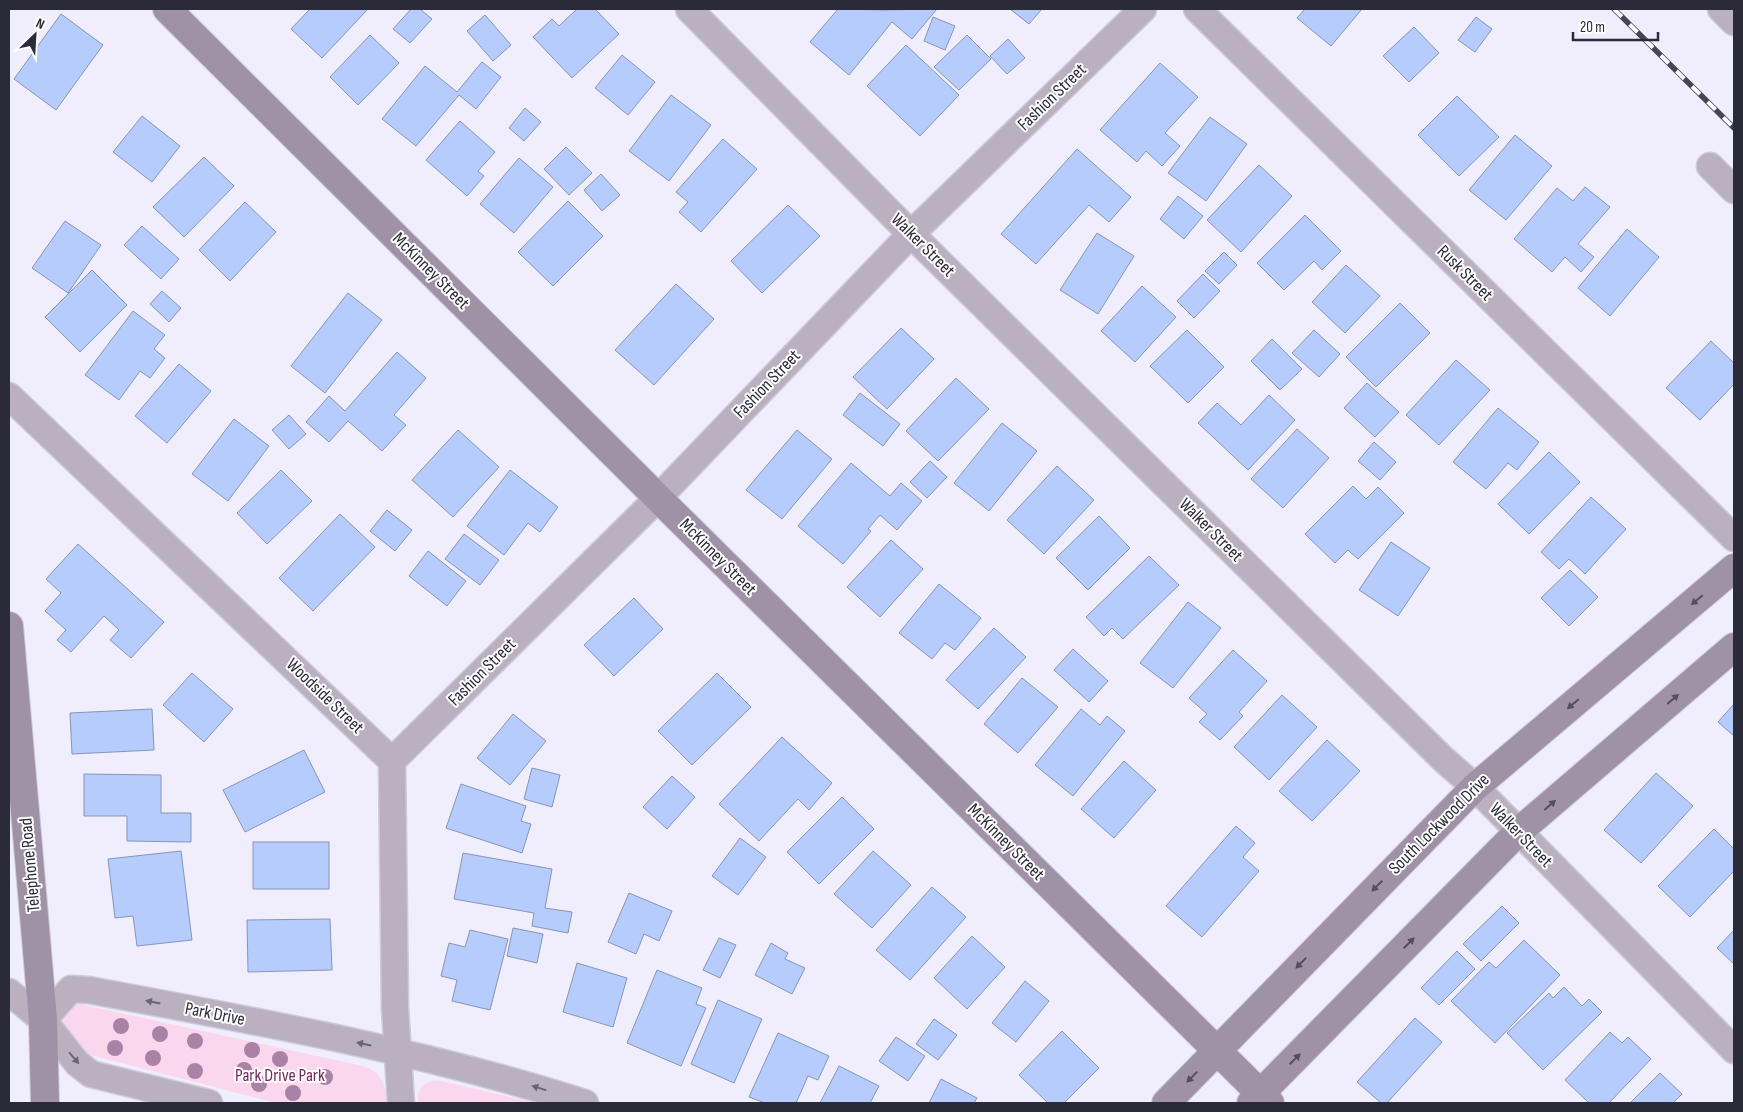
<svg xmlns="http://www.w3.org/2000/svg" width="1743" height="1112" font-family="'Sofia Sans Condensed',sans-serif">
  <rect width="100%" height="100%" fill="#f0eefd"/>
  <g fill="#fbd7ee">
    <path d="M75 1003 363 1066C381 1072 386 1085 387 1103H276L79 1052 59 1034V1011Z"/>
    <path d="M437 1080 536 1103H418C417 1088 422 1083 437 1080Z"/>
  </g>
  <g fill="#b5ccfd" stroke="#8695b5">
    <path d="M310 9H368L322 58 291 29Z"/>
    <path d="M411 9H420L432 19 410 43 393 29Z"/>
    <path d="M577 9H595L619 34 572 78 533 37 552 19 559 26Z"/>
    <path d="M838 9 883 10 937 9 912 39 892 22 849 75 810 42Z"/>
    <path d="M1010 9H1042L1029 24Z"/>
    <path d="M1305 9H1362L1331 46 1297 18Z"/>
    <path d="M61 14 103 45 56 110 14 79Z"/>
    <path d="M485 15 511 45 493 61 467 31Z"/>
    <path d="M933 17 955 26 945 50 924 41Z"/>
    <path d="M1476 17 1492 29 1475 52 1458 40Z"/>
    <path d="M1414 27 1439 53 1409 82 1383 56Z"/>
    <path d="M370 35 399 63 358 105 330 77Z"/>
    <path d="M967 35 991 59 959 90 934 67Z"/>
    <path d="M1008 39 1025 58 1007 74 990 56Z"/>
    <path d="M906 45 959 95 920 136 867 86Z"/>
    <path d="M622 55 655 82 628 115 595 88Z"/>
    <path d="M482 62 501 77 476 109 459 95 416 146 382 119 425 66 457 92Z"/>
    <path d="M1160 63 1198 97 1165 133 1180 146 1162 166 1146 151 1137 162 1100 130Z"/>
    <path d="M671 95 711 125 669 181 629 151Z"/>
    <path d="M1457 96 1499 137 1459 176 1418 135Z"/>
    <path d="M525 108 541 122 524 141 509 128Z"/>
    <path d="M142 116 180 146 152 182 113 152Z"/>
    <path d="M1210 117 1247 144 1206 201 1168 173Z"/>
    <path d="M460 121 495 152 478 171 484 176 467 196 426 160Z"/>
    <path d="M1515 135 1552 166 1506 220 1469 190Z"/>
    <path d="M723 139 757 169 701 232 679 212 688 202 676 192Z"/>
    <path d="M566 147 592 173 569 195 544 169Z"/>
    <path d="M1077 149 1131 197 1109 222 1089 205 1036 264 1001 234Z"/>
    <path d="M204 157 234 186 184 237 153 207Z"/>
    <path d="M519 158 553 187 514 233 480 204Z"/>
    <path d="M1259 165 1292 196 1241 252 1207 220Z"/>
    <path d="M601 174 620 195 602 211 584 190Z"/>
    <path d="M1585 187 1610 207 1578 244 1594 257 1581 272 1565 257 1552 272 1514 239 1557 188 1573 201Z"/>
    <path d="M1178 196 1203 216 1184 239 1160 219Z"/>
    <path d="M568 201 603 236 553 286 518 252Z"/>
    <path d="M245 202 276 232 230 281 199 250Z"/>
    <path d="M788 205 820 236 762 293 731 261Z"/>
    <path d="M1305 215 1341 251 1322 270 1314 261 1284 290 1257 263Z"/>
    <path d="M65 221 101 245 68 293 32 268Z"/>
    <path d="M142 226 179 259 161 279 124 245Z"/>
    <path d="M1627 229 1659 257 1610 316 1578 288Z"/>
    <path d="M1097 233 1134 256 1098 314 1060 290Z"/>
    <path d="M1224 252 1237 265 1219 284 1205 271Z"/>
    <path d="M1346 265 1380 296 1345 333 1312 302Z"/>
    <path d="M92 270 127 305 80 352 45 317Z"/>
    <path d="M1203 274 1220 291 1194 318 1177 301Z"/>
    <path d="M676 284 714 319 654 385 615 350Z"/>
    <path d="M1142 286 1176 317 1135 362 1101 331Z"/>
    <path d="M162 291 181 308 169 322 150 304Z"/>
    <path d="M348 293 382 320 325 393 291 366Z"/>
    <path d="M1400 303 1430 333 1376 387 1346 357Z"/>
    <path d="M133 311 165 335 154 349 165 358 150 378 140 371 119 400 85 375Z"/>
    <path d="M901 328 934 359 887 409 853 377Z"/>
    <path d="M1187 330 1224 367 1188 403 1150 366Z"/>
    <path d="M1314 330 1340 354 1319 377 1292 353Z"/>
    <path d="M1272 339 1302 369 1280 390 1251 361Z"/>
    <path d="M1711 341 1734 363V384L1700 420 1666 388Z"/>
    <path d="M397 352 426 378 394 415 406 425 382 451 348 421 329 442 306 422 329 396 345 411Z"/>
    <path d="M1456 360 1490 390 1439 445 1406 415Z"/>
    <path d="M179 364 211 391 167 443 135 416Z"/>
    <path d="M956 378 989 409 938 461 906 431Z"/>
    <path d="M1367 383 1399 412 1375 437 1344 408Z"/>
    <path d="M860 393 900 424 883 446 843 415Z"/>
    <path d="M1269 395 1295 420 1248 470 1198 423 1217 403 1241 425Z"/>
    <path d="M1498 408 1539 442 1517 470 1508 463 1486 489 1453 462Z"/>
    <path d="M289 415 306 434 289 449 272 430Z"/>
    <path d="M234 419 269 446 228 501 192 474Z"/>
    <path d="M1002 423 1037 451 989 511 954 483Z"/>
    <path d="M1297 429 1329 458 1283 508 1251 479Z"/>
    <path d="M458 430 499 467 453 517 412 480Z"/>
    <path d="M797 430 832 459 782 519 746 490Z"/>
    <path d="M1374 442 1396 462 1380 480 1358 461Z"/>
    <path d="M1549 452 1580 482 1529 534 1498 504Z"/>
    <path d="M930 461 947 477 927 498 910 482Z"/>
    <path d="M851 463 890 496 901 483 922 501 897 530 880 515 868 529 871 531 843 564 798 526Z"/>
    <path d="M1057 466 1094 500 1044 554 1007 520Z"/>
    <path d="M281 470 312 501 267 544 237 513Z"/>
    <path d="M510 470 558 507 540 532 528 523 504 555 467 526Z"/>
    <path d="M1353 486 1366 499 1378 487 1404 513 1358 559 1348 550 1335 563 1305 534Z"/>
    <path d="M1591 497 1626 529 1585 574 1569 559 1559 569 1541 552Z"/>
    <path d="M387 510 412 530 395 551 370 531Z"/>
    <path d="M340 514 375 547 313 611 279 578Z"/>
    <path d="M1099 516 1130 548 1088 590 1056 558Z"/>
    <path d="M464 534 499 560 480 585 445 559Z"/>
    <path d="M891 540 923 569 880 617 847 587Z"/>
    <path d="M1391 542 1430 568 1398 616 1359 590Z"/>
    <path d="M78 544 164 622 131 658 110 640 119 630 104 616 71 652 57 640 66 630 45 611 61 593 46 579Z"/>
    <path d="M428 551 466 581 447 606 409 576Z"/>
    <path d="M1149 556 1179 585 1123 639 1112 628 1104 636 1086 617Z"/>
    <path d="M1570 570 1598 597 1569 626 1541 598Z"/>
    <path d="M939 584 981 618 955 650 945 643 932 659 899 633Z"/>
    <path d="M634 598 663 629 614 676 584 645Z"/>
    <path d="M1188 602 1221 628 1173 688 1140 663Z"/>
    <path d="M994 628 1026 657 978 709 946 680Z"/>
    <path d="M1073 649 1108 681 1089 702 1054 670Z"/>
    <path d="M1233 650 1267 681 1239 712 1243 716 1220 740 1199 722 1207 714 1189 698Z"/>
    <path d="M192 673 233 709 204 742 163 705Z"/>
    <path d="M717 673 751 707 692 765 658 731Z"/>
    <path d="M1022 678 1058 707 1018 753 984 724Z"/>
    <path d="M1282 695 1317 727 1269 780 1234 747Z"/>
    <path d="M1734 704V736L1718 722Z"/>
    <path d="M152 709 154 750 72 754 70 713Z"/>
    <path d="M1081 709 1100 725 1107 716 1125 731 1073 796 1035 765Z"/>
    <path d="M513 714 546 741 510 785 477 758Z"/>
    <path d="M782 737 832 783 809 810 798 799 759 841 719 804Z"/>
    <path d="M1327 740 1360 771 1312 821 1279 791Z"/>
    <path d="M304 750 325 792 245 832 223 790Z"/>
    <path d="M1124 761 1156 790 1114 838 1081 809Z"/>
    <path d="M532 768 560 775 552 807 524 799Z"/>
    <path d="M1656 773 1693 806 1641 863 1604 830Z"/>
    <path d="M84 774 161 775V813H191V842L127 841V816H84Z"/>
    <path d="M672 776 695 797 667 829 643 807Z"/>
    <path d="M461 784 526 806 521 821 531 824 522 853 446 828Z"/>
    <path d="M842 797 874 829 819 884 787 852Z"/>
    <path d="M1236 826 1255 843 1243 857 1259 871 1202 937 1166 906Z"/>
    <path d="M1714 829 1734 849V871L1690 917 1658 886Z"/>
    <path d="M740 838 766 857 738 895 712 876Z"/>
    <rect x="253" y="842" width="76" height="47"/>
    <path d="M181 851 192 940 137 946 133 916 115 918 108 859Z"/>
    <path d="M873 851 911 885 872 928 834 894Z"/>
    <path d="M463 853 552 869 545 908 572 912 568 933 532 926 534 913 454 899Z"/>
    <path d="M932 887 966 917 910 980 876 950Z"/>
    <path d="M629 893 672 911 659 941 644 934 636 954 608 942Z"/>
    <path d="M1502 906 1519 923 1481 961 1463 944Z"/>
    <path d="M330 919 332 970 248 972 247 920Z"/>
    <path d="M513 928 543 934 537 963 507 956Z"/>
    <path d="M470 930 508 939 490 1010 452 1001 457 980 441 976 449 943 465 947Z"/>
    <path d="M1734 930V964L1717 948Z"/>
    <path d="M972 936 1005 967 967 1009 934 978Z"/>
    <path d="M719 938 736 945 720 978 703 970Z"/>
    <path d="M1524 940 1560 975 1495 1043 1451 1001 1489 962 1496 968Z"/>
    <path d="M771 943 788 953 785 959 805 968 792 994 755 975Z"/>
    <path d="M1457 951 1475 969 1439 1005 1421 988Z"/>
    <path d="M577 963 627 978 613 1027 563 1012Z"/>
    <path d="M657 970 702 988 696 1004 706 1008 681 1066 627 1043Z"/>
    <path d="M1025 981 1049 1001 1016 1042 992 1023Z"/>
    <path d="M1564 987 1582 1006 1589 999 1602 1012 1543 1070 1507 1033 1549 993 1553 998Z"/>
    <path d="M718 1000 762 1019 734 1083 691 1064Z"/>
    <path d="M1415 1018 1442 1042 1387 1103H1381L1357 1082Z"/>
    <path d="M934 1019 957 1035 938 1060 916 1044Z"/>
    <path d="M1062 1031 1099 1068 1064 1103H1048L1019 1075Z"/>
    <path d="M1610 1032 1622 1043 1628 1037 1651 1059 1609 1103H1589L1565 1080Z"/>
    <path d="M778 1033 829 1056 818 1080 808 1076 796 1103H765L749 1097Z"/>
    <path d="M896 1037 925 1056 908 1081 879 1061Z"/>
    <path d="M839 1066 879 1086 870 1103H820Z"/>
    <path d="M1660 1073 1682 1094 1673 1103H1630Z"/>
    <path d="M941 1079 977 1098 974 1103H929Z"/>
  </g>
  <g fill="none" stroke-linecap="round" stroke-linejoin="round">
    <defs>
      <g id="street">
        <path d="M689 9 911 234 1443 759 1475 787 1734 1050"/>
        <path d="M1197 9 1734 538"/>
        <path d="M1721 9 1734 22"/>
        <path d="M1710 166 1734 190"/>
        <path d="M9 396 392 761 395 1008 401 1103"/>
        <path d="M392 761 658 498 911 234 1143 9"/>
        <path d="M9 992 43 1020 77 1063 91 1074 209 1103"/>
        <path d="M43 1020 71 989 89 990C256 1021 423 1051 585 1103"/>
      </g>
      <g id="secondary">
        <path d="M167 9 658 498 1270 1103"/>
        <path d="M9 626 43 1020 45 1103"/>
        <path d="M1166 1103 1475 787 1734 568"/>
        <path d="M1251 1103 1518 832 1734 647"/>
      </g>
    </defs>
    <use href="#street" stroke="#cdcbda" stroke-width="29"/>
    <use href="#secondary" stroke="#cdcbda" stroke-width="30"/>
    <use href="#street" stroke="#bab0bf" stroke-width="26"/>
    <use href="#secondary" stroke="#9f91a6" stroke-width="28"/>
    <defs>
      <path id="rail" d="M1614 9 1734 128"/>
    </defs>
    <use href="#rail" stroke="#464553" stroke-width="5.5"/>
    <use href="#rail" stroke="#fefefe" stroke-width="4" stroke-dasharray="11" stroke-linecap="butt"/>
  </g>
  <g fill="#aa82a6">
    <circle cx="121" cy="1026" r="8"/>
    <circle cx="160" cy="1034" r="8"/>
    <circle cx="195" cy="1041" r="8"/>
    <circle cx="115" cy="1048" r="8"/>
    <circle cx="252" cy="1050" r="8"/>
    <circle cx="153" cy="1058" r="8"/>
    <circle cx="280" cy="1059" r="8"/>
    <circle cx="244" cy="1070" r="8"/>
    <circle cx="195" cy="1071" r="8"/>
    <circle cx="325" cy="1077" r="8"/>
    <circle cx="259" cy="1084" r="8"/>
    <circle cx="293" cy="1093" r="8"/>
  </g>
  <defs><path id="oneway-solid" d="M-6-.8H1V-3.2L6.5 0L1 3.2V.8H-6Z" transform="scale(1.25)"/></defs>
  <g fill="#544e5e">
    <use href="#oneway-solid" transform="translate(1697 600) rotate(140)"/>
    <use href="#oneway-solid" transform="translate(1673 699) rotate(-41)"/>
    <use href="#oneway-solid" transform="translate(1573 704) rotate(140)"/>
    <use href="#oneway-solid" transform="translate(1550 805) rotate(-41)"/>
    <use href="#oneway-solid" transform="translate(1377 886) rotate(135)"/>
    <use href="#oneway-solid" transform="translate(1409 943) rotate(-45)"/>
    <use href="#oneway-solid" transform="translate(1301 963) rotate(134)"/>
    <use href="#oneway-solid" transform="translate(1295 1059) rotate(-45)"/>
    <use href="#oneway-solid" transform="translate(1192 1077) rotate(134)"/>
  </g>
  <g fill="#6b6675">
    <use href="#oneway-solid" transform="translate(153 1002) rotate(-169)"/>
    <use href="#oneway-solid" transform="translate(364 1044) rotate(-168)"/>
    <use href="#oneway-solid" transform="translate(74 1058) rotate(49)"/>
    <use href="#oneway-solid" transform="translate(539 1088) rotate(-162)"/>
  </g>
  <g text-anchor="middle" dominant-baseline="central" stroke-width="4" stroke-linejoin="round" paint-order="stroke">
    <g font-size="18" fill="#2b2a38" stroke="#fefefe">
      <text transform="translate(1052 97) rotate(-44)">Fashion Street</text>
      <text transform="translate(923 245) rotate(45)">Walker Street</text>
      <text transform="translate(431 271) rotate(45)">McKinney Street</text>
      <text transform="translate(1465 273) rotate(45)">Rusk Street</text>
      <text transform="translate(767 384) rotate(-46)">Fashion Street</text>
      <text transform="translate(1211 530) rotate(45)">Walker Street</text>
      <text transform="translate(718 557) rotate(45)">McKinney Street</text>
      <text transform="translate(482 672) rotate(-45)">Fashion Street</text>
      <text transform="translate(325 696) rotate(44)">Woodside Street</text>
      <text transform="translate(1439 824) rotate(-45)">South Lockwood Drive</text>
      <text transform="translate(1521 835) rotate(46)">Walker Street</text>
      <text transform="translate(1006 842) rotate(45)">McKinney Street</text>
      <text transform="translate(30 865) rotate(-95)">Telephone Road</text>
      <text transform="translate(215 1014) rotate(11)">Park Drive</text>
    </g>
    <g font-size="18" fill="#712a5e" stroke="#fefefe">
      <text x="280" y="1075">Park Drive Park</text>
    </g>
  </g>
  <rect width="1743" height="1112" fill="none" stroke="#2b2a38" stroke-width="20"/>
  <g transform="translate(35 35) rotate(25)" stroke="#fefefe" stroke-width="4" paint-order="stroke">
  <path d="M0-4L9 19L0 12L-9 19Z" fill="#2b2a38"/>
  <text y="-8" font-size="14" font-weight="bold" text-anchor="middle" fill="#2b2a38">N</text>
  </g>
  <path d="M1573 32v8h85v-8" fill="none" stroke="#2b2a38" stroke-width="2.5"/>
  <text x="1580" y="32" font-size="15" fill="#2b2a38" stroke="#fefefe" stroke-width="4" paint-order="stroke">20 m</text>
</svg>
